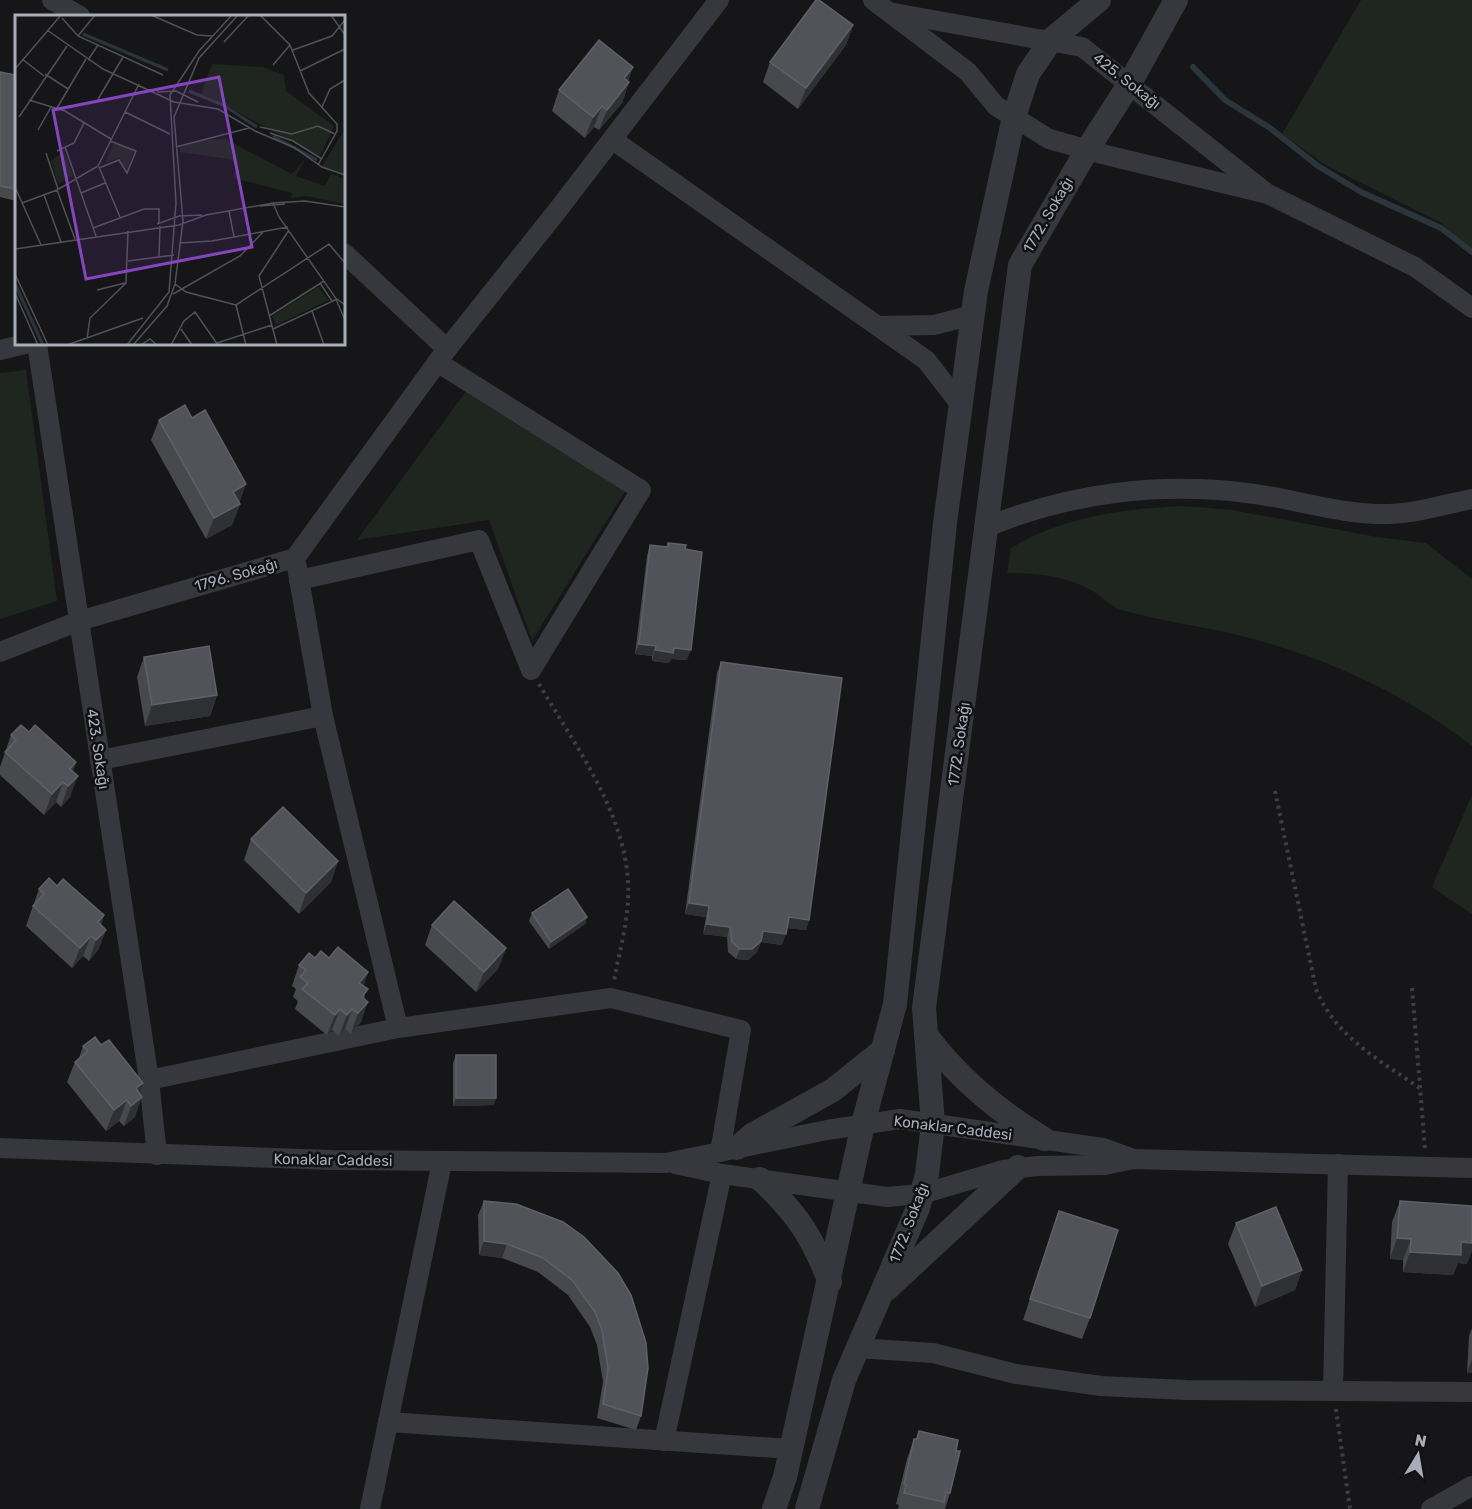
<svg xmlns="http://www.w3.org/2000/svg" width="1472" height="1509" font-family="Rubik,sans-serif">
  <rect width="100%" height="100%" fill="#161618"/>
  <g fill="#1e261f">
    <path d="M1361 0H1472V252L1440 222 1327 166 1282 134Z"/>
    <path d="M26 370 57 601 0 619V373Z"/>
    <path d="M467 390 629 485 532 641 489 520 357 540Z"/>
    <path d="M1185 506 1232 510 1377 537 1426 543 1472 579V746C1403 692 1323 656 1238 635 1200 626 1159 621 1122 610 1111 607 1102 596 1091 590 1065 576 1037 573 1007 573L1011 548C1062 517 1126 508 1185 506Z"/>
    <path d="M1472 795V914L1432 887Z"/>
  </g>
  <g fill="none" stroke-linecap="round" stroke-linejoin="round">
    <path stroke="#2c353c" stroke-width="6" d="M1193 67 1225 100 1270 128 1318 166 1361 192 1441 228 1472 252"/>
    <g stroke="#3d3f44" stroke-width="4" stroke-dasharray="3 4.5" stroke-linecap="butt">
      <path d="M539 684C574 744 624 810 628 882 630 916 620 948 614 981"/>
      <path d="M1275 791 1316 989C1336 1038 1380 1060 1421 1089"/>
      <path d="M1412 988 1425 1149"/>
      <path d="M1336 1409 1350 1509"/>
    </g>
    <g stroke="#37383d" stroke-width="20">
      <path d="M52 0 80 16"/>
      <path d="M873 0 968 72 996 106 1049 139 1106 155 1268 194 1415 267 1472 308"/>
      <path d="M894 13 1082 47 1264 191"/>
      <path d="M613 140 926 360 961 405"/>
      <path d="M344 253 447 349"/>
      <path d="M880 326 934 325 973 315"/>
      <path d="M37 344 149 1080 157 1155"/>
      <path d="M0 350 25 344"/>
      <path d="M987 527C1069 493 1159 482 1247 493 1293 498 1340 515 1387 514 1416 514 1444 504 1472 499"/>
      <path d="M297 567 323 716 398 1028"/>
      <path d="M299 580 479 540 531 670 641 490 437 362"/>
      <path d="M0 652 79 621 295 558 447 349 557 211 719 0"/>
      <path d="M100 760 323 716"/>
      <path d="M149 1080 398 1028 611 998 741 1030 720 1152"/>
      <path d="M0 1148 332 1160 666 1163 827 1130 900 1119 1103 1148 1133 1159"/>
      <path d="M675 1164 722 1174 887 1197 922 1194 1003 1170 1037 1166 1105 1165 1133 1159 1472 1168"/>
      <path d="M857 1348 933 1353 1016 1374 1101 1386 1186 1390 1472 1392"/>
      <path d="M1333 1391 1338 1164"/>
      <path d="M388 1422 791 1449"/>
      <path d="M664 1441 722 1174"/>
      <path d="M370 1509 442 1162"/>
      <path d="M1431 1509 1472 1486"/>
    </g>
    <g stroke="#37383d" stroke-width="24">
      <path d="M926 1035C959 1079 997 1110 1044 1139"/>
      <path d="M737 1148 752 1135 833 1090 883 1050"/>
      <path d="M760 1179C797 1213 811 1235 830 1282"/>
      <path d="M887 1289 1018 1167"/>
      <path d="M774 1509 785 1477 863 1124 895 1004 945 523 976 291 1014 117 1028 74 1051 40 1099 0"/>
      <path d="M807 1509 844 1380 918 1208 927 1174 933 1124 924 1008 1020 265 1087 150 1130 83 1176 0"/>
    </g>
  </g>
  <g fill="#47494d">
    <path d="M853 25 846 45 798 109 763 82 770 62Z"/>
    <path d="M633 67 628 81 629 82 622 103 599 130 594 127 585 138 552 111 559 90Z"/>
    <path d="M0 72 16 75V201L0 197Z"/>
    <path d="M159 420 240 504 232 525 206 539 151 440Z"/>
    <path d="M668 543 685 549 687 660 671 659 669 663 652 661V656L635 654 647 556 650 545 666 547Z"/>
    <path d="M144 657 217 695 210 716 145 726 137 677Z"/>
    <path d="M721 662 809 920 806 930 787 928 782 945 761 942 757 952 748 960 736 959 728 952 727 937 703 934 706 917 685 914 717 673Z"/>
    <path d="M29 732 76 762 73 771 70 797 61 807 56 802 44 815 0 775V767L11 735Z"/>
    <path d="M251 839 338 861 331 882 299 914 244 860Z"/>
    <path d="M57 886 104 915 101 925 106 930 98 950 89 961 83 956 72 968 26 926 39 889Z"/>
    <path d="M532 913 587 917 585 924 549 949 529 921Z"/>
    <path d="M432 925 506 948 498 969 476 992 425 945Z"/>
    <path d="M315 958H329L368 972 363 986 365 999 361 1022 351 1034 345 1029 339 1036 332 1030 327 1035 295 1009 298 1001 293 997 296 989 292 986 299 965Z"/>
    <path d="M83 1046 139 1093 135 1117 124 1126 119 1121 106 1131 67 1082 75 1062 79 1058Z"/>
    <path d="M456 1055 494 1105 453 1106V1063Z"/>
    <path d="M484 1201 563 1222 641 1416 636 1430 597 1418 603 1382 597 1345 590 1327 568 1295 538 1272 502 1258 479 1255 478 1215Z"/>
    <path d="M1400 1201 1467 1264 1458 1263 1453 1275 1403 1272V1260L1390 1259 1392 1222Z"/>
    <path d="M1059 1211 1090 1318 1082 1339 1023 1320Z"/>
    <path d="M1236 1223 1302 1270 1295 1290 1255 1307 1228 1244Z"/>
    <path d="M1472 1328V1373H1467L1469 1336Z"/>
    <path d="M919 1431 956 1451 950 1493 945 1509H898L899 1505 896 1504 907 1459 914 1439H916Z"/>
  </g>
  <g fill="#2f3033">
    <path d="M853 25 846 45 798 109 806 88Z"/>
    <path d="M633 67 626 86 629 82 622 103 599 130 607 110 624 78Z"/>
    <path d="M602 106 594 127 585 138 593 117Z"/>
    <path d="M246 484 239 504 233 492Z"/>
    <path d="M240 504 232 525 206 539 214 518Z"/>
    <path d="M639 644 656 646 652 656 635 654Z"/>
    <path d="M674 648 691 650 687 660 671 659 669 663 652 661 655 650Z"/>
    <path d="M217 695 210 716 145 726 152 705Z"/>
    <path d="M76 762 69 782 70 769Z"/>
    <path d="M78 776 70 797 61 807 68 786Z"/>
    <path d="M63 782 56 802 44 815 52 794Z"/>
    <path d="M338 861 331 882 299 914 306 893Z"/>
    <path d="M689 903 709 906 706 917 685 914Z"/>
    <path d="M104 915 97 936 98 922Z"/>
    <path d="M587 917 585 924 549 949 551 942Z"/>
    <path d="M789 917 809 920 806 930 785 928Z"/>
    <path d="M707 924 730 927 727 937 703 934Z"/>
    <path d="M106 930 98 950 89 961 96 940Z"/>
    <path d="M763 931 786 934 782 945 761 942 757 952 748 960 736 959 740 949Z"/>
    <path d="M91 936 83 956 72 968 80 948Z"/>
    <path d="M506 948 498 969 476 992 484 972Z"/>
    <path d="M368 972 361 993 359 983Z"/>
    <path d="M368 1002 361 1022 351 1034 358 1013Z"/>
    <path d="M340 1009 332 1030 327 1035 335 1015Z"/>
    <path d="M352 1009 345 1029 339 1036 347 1015Z"/>
    <path d="M143 1083 136 1102 142 1097 135 1117 124 1126 131 1106 136 1088Z"/>
    <path d="M456 1098H496L494 1105 453 1106Z"/>
    <path d="M127 1100 119 1121 106 1131 114 1110Z"/>
    <path d="M1397 1238 1411 1239 1403 1260 1390 1259Z"/>
    <path d="M484 1241 507 1244 502 1258 479 1255Z"/>
    <path d="M1461 1242 1472 1243V1251L1467 1264 1458 1263 1453 1275 1403 1272 1410 1252Z"/>
    <path d="M1302 1270 1295 1290 1255 1307 1262 1286Z"/>
    <path d="M1472 1359V1373H1467Z"/>
  </g>
  <g fill="#525359" stroke="#5f6168" stroke-width="1.5">
    <path d="M816 0H819L853 25 806 88 770 62Z"/>
    <path d="M599 40 633 67 624 78 629 82 607 110 602 106 593 117 559 90Z"/>
    <path d="M0 72 16 75V189L0 186Z"/>
    <path d="M185 405 192 418 205 410 246 484 233 492 240 504 214 518 159 420Z"/>
    <path d="M668 543 686 545 685 549 702 552 691 650 674 648 673 653 655 650 656 646 639 644 650 545 668 547Z"/>
    <path d="M209 646 217 695 152 705 144 657Z"/>
    <path d="M721 662 842 678 809 920 789 917 786 934 763 931 761 941 752 949H740L732 942 730 927 707 924 709 906 689 903Z"/>
    <path d="M21 725 29 732 35 725 76 762 70 769 78 776 68 786 63 782 52 794 5 752 16 740 11 735Z"/>
    <path d="M283 807 338 861 306 893 251 839Z"/>
    <path d="M49 878 57 886 63 879 104 915 98 922 106 930 96 940 91 936 80 948 33 906 44 894 39 889Z"/>
    <path d="M568 889 587 917 551 942 532 913Z"/>
    <path d="M454 901 506 948 484 972 432 925Z"/>
    <path d="M338 947 368 972 359 983 368 989 362 997 368 1002 358 1013 352 1009 347 1015 340 1009 335 1015 302 989 308 983 300 977 306 970 299 965 309 953 315 958 321 951 329 958Z"/>
    <path d="M95 1037 101 1045 109 1040 143 1083 136 1088 142 1097 131 1106 127 1100 114 1110 75 1062 88 1051 83 1046Z"/>
    <rect x="456" y="1055" width="40" height="43"/>
    <path d="M484 1201 516 1204 563 1222 584 1237 618 1273 631 1295 646 1343 648 1368 641 1416 603 1404 608 1368 602 1330 595 1312 573 1281 543 1258 507 1244 484 1241Z"/>
    <path d="M1400 1201 1472 1206V1243L1461 1242V1255L1410 1252 1411 1239 1397 1238Z"/>
    <path d="M1276 1207 1302 1270 1262 1286 1236 1223Z"/>
    <path d="M1059 1211 1118 1230 1090 1318 1030 1299Z"/>
    <path d="M919 1431 958 1440 956 1451H960L950 1493 946 1492 944 1502 904 1493 906 1485 904 1484 914 1439H917Z"/>
  </g>
  <g text-anchor="middle" dominant-baseline="central" stroke-width="5" stroke-linejoin="round" paint-order="stroke">
    <g font-size="15" fill="#a8adb8" stroke="#111113">
      <text transform="translate(1127 81) rotate(38)">425. Sokağı</text>
      <text transform="translate(1048 215) rotate(-60)">1772. Sokağı</text>
      <text transform="translate(236 575) rotate(-16)">1796. Sokağı</text>
      <text transform="translate(959 744) rotate(-82)">1772. Sokağı</text>
      <text transform="translate(98 749) rotate(81)">423. Sokağı</text>
      <text transform="translate(953 1128) rotate(7)">Konaklar Caddesi</text>
      <text transform="translate(333 1160) rotate(1)">Konaklar Caddesi</text>
      <text transform="translate(909 1223) rotate(-69)">1772. Sokağı</text>
    </g>
  </g>
  <g transform="translate(15 15)">
    <rect width="330" height="330" fill="#161618"/>
    <path d="M197 49 248 52 269 60 271 76 319 111 305 141 205 88 185 82ZM328 117 330 119V159L307 151ZM210 124 277 159 290 144 281 161 310 171 316 159 330 164V189L292 181 276 183 277 178 219 163 222 148 215 144 164 137 166 132 188 125ZM99 128 119 135 112 155 104 143 90 148ZM49 136 58 161 43 169 36 146ZM303 272 314 285 261 310 257 301Z" fill="#1e261f"/>
    <path fill="none" stroke="#2c353c" stroke-width="3" d="M68 19 153 55M174 76 208 90 242 112M258 121 302 145M0 269 28 330"/>
    <path fill="none" stroke="#505258" stroke-width="1.5" d="M136 0 182 20 197 21M245 0 275 30 294 78 322 109V116L303 150M316 0 330 20M47 3 63 21 148 60M32 15 88 54 159 87 203 94 240 116 280 133 307 152 330 160M63 21 80 0M209 27 234 0M278 35 317 21 330 5M7 44 29 61M73 45 83 30M258 50 275 30M0 54 46 0M285 56 330 34M30 59 53 74M142 77 161 76 183 87M14 85 50 96 96 124M82 86 108 42M307 92 315 74 330 65M42 93 71 44M110 97 155 119M4 102 52 31M245 112 277 119 303 111 320 119M23 115 36 92M255 118 278 126 307 144M50 132 81 221M161 132 234 113M42 136 59 128 69 108M31 138 43 174M84 152 105 202M84 153 104 145 112 158 121 136 95 126M0 172 26 230M42 175 60 224M66 178 90 168M29 180 46 227M7 188 42 175 83 151 124 69M258 188 264 202 320 282 330 305M245 191 270 189M214 196 219 222M142 209 164 201 187 200M78 213 129 194H144V208M164 228 197 226 273 212M0 234 164 210 191 200 258 188 290 186 330 192M144 242 145 211M113 246 159 240M0 259 33 330M305 268 317 286M160 269 171 277 221 290M82 275 110 268M0 278 23 330M158 279 225 241 248 217M221 290 314 229 330 248M221 290 231 330M297 296 309 330M254 301 309 266M166 314 177 330M258 314 322 284 330 290M72 324 75 303 111 268 113 216M202 328 257 310M52 330 128 303M112 330 154 277 161 188 155 80 184 36 217 0M118 330 152 291 160 269 168 206 159 102 184 43 223 0M126 330 135 324 142 330M156 330 169 306 180 297 203 330M262 330 244 261 274 215"/>
    <path fill="#8446be" fill-opacity="0.15" stroke="#8446be" stroke-width="3" d="M204 62 237 232 71 264 38 95Z"/>
    <rect width="330" height="330" fill="none" stroke="#a8adb8" stroke-width="3"/>
  </g>
  <g transform="translate(1418 1455) rotate(11)" stroke="#111113" stroke-width="4.5" paint-order="stroke">
  <path d="M0-4.5L10 22L0 15L-10 22Z" fill="#a8adb8"/>
  <text y="-9" font-size="16" font-weight="bold" text-anchor="middle" fill="#a8adb8">N</text>
  </g>
</svg>
